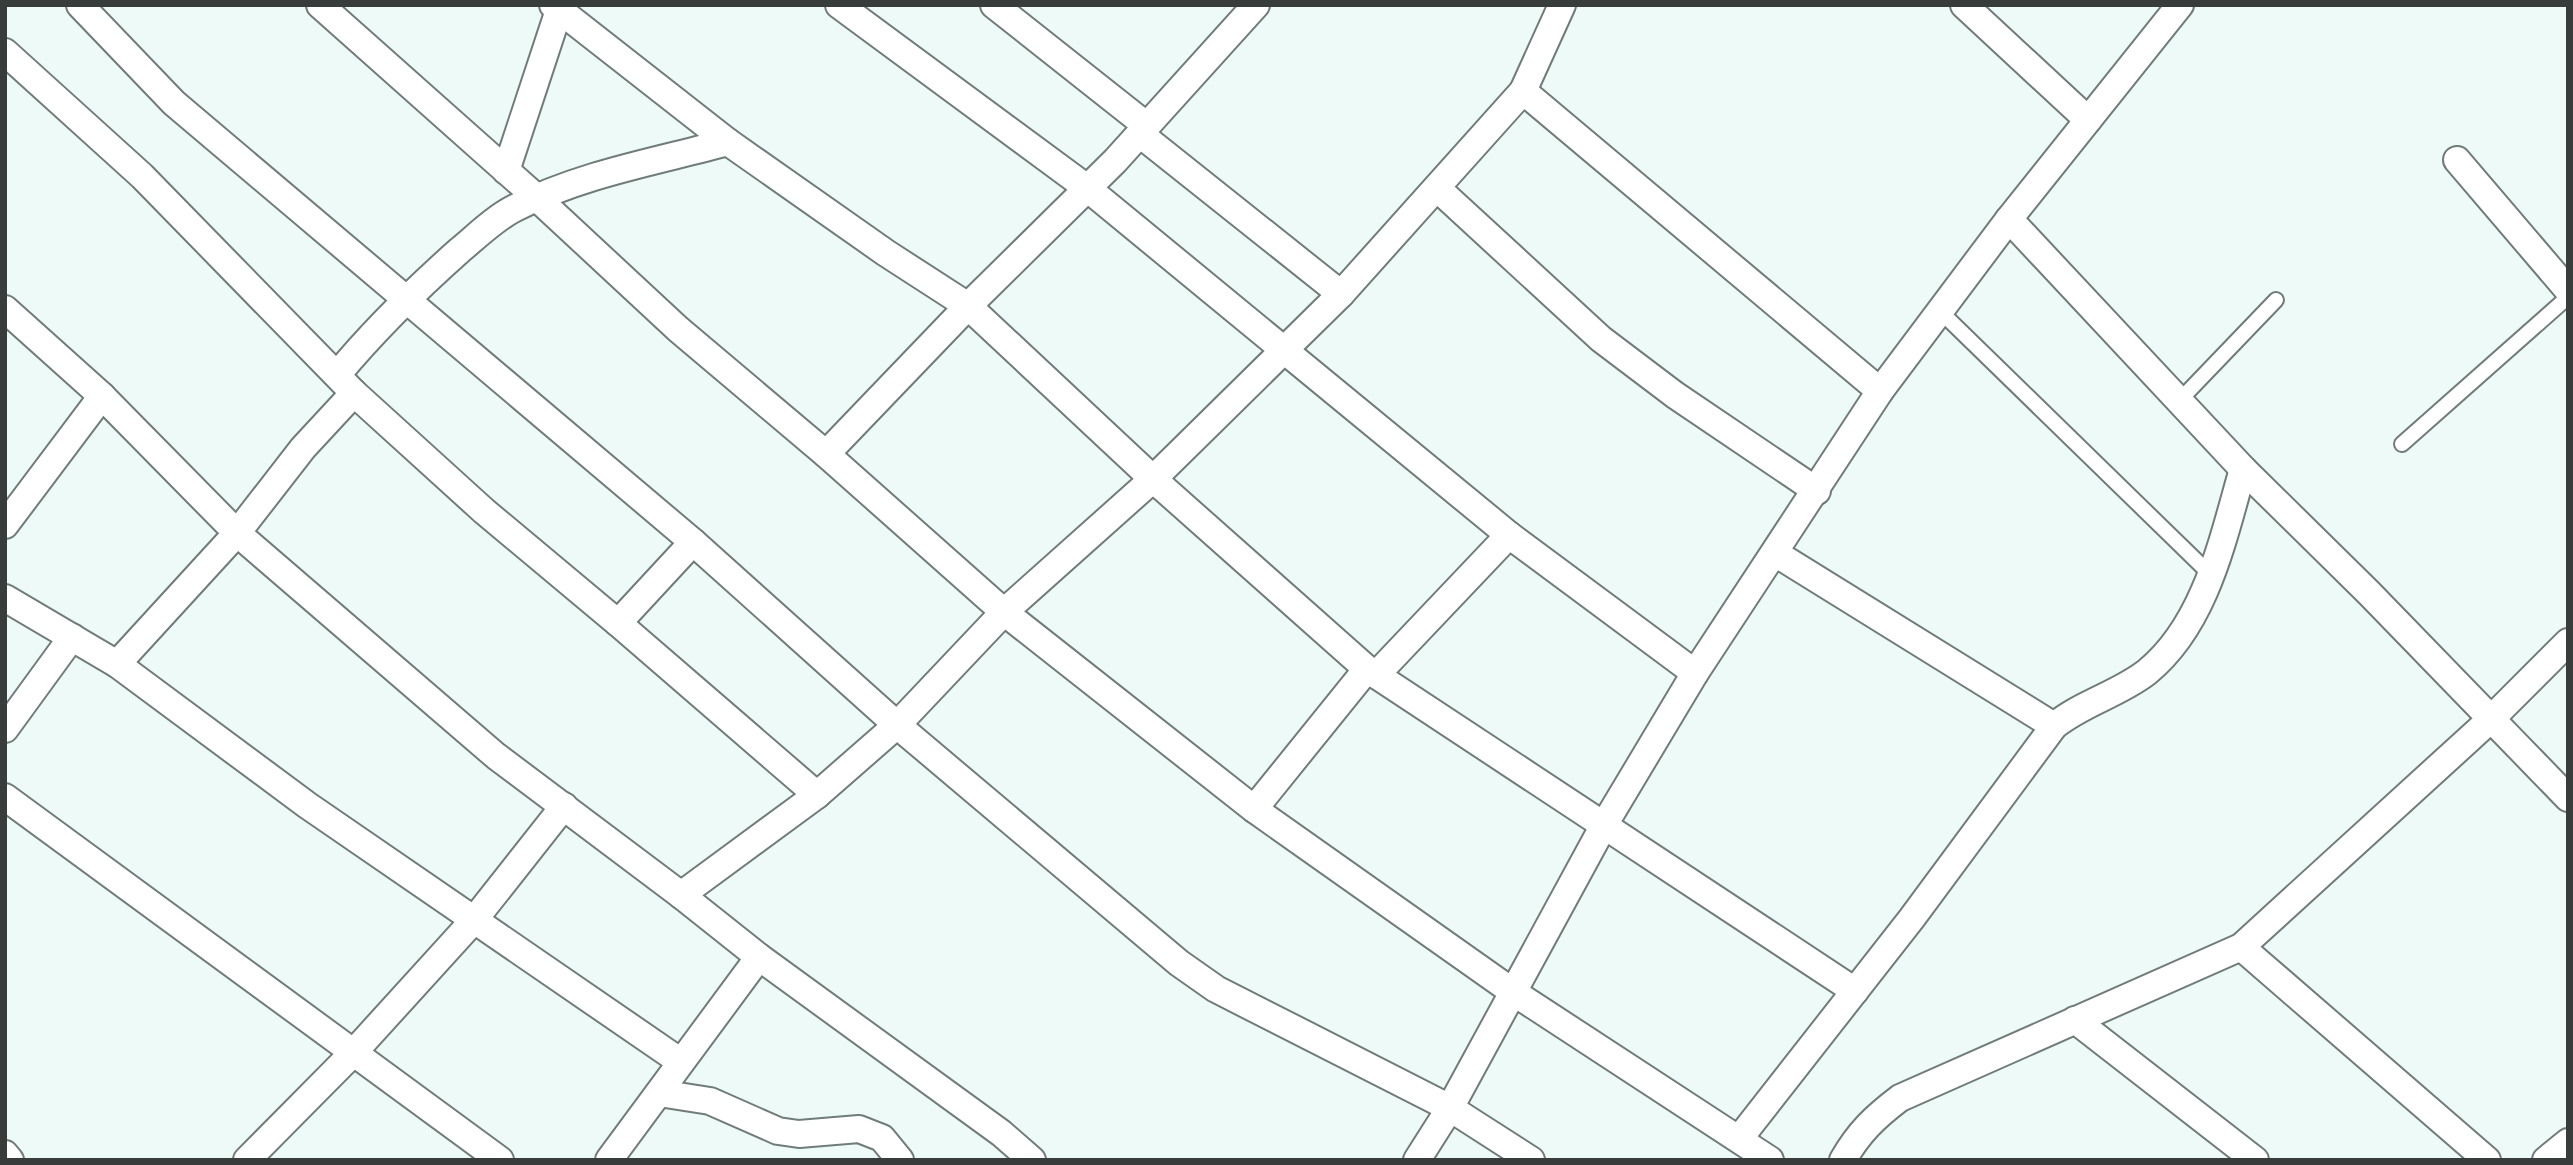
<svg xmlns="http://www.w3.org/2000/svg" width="2573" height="1165" font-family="Karla,sans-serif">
  <rect width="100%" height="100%" fill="#edfaf7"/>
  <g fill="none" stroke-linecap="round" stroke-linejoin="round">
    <defs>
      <g id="service">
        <path d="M1940 311 2210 574"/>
        <path d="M2179 401 2276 300"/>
        <path d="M2402 444 2568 297"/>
      </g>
      <g id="minor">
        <path d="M80 5 174 103 693 542 897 725 1179 963 1216 989 1450 1108 1531 1160"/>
        <path d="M320 5 537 198 678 329 826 454 1004 612 1254 809 1513 992 1770 1160"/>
        <path d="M553 5 728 142 886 253 968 306 1153 479 1367 669 1855 991"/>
        <path d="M839 5 1087 188 1509 535 1695 673"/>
        <path d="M994 5 1147 126"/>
        <path d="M1964 5 2088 120"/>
        <path d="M5 52 142 176 354 393 484 511 618 623"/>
        <path d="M1523 91 1562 5"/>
        <path d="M1140 134 1341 294"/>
        <path d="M2457 160 2568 290"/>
        <path d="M506 171 559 10 564 5"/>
        <path d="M1438 189 1601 339 1675 395 1817 491"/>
        <path d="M2009 219 2243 469 2369 593 2568 798"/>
        <path d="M5 309 102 396 237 533 496 756 681 895 759 957 1001 1133 1032 1160"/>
        <path d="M337 375C375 329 415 290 460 250 477 236 495 218 515 208 581 174 658 161 728 142"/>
        <path d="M826 454 968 306 1115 161 1256 5"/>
        <path d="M5 525 102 396"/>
        <path d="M693 542 618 623 817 795"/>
        <path d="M1775 553 2054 726"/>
        <path d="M5 598 117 664 307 805 681 1062"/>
        <path d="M117 664 237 533 303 448 354 393"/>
        <path d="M1376 675 1509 535"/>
        <path d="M5 729 72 637"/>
        <path d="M5 797 500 1160"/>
        <path d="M1254 809 1367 669"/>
        <path d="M681 895 817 795 897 725 1004 612 1153 479 1341 294 1523 91 1880 391"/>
        <path d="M2241 947 2487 1160"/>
        <path d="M2075 1020 2255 1160"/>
        <path d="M659 1093 710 1101 778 1131 799 1134 859 1129 882 1138 900 1160"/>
        <path d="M1739 1139 1912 918 2054 726C2082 703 2119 694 2147 672 2206 624 2223 538 2243 469"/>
        <path d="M5 1154 10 1160"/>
        <path d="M247 1160 354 1052 474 920 564 806"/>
        <path d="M609 1160 759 957"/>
        <path d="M1417 1160 1450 1108 1604 825 1695 673 1880 391 2009 219 2180 5"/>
        <path d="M1843 1160C1859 1132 1875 1117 1900 1098L2241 947 2491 719 2568 642"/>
        <path d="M2546 1160 2568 1142"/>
      </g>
    </defs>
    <use href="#service" stroke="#707c7a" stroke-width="18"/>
    <use href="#minor" stroke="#707c7a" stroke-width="30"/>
    <use href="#service" stroke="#fff" stroke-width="14"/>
    <use href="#minor" stroke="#fff" stroke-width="26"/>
  </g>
  <rect width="2573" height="1165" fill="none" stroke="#383d3c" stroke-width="14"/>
</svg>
